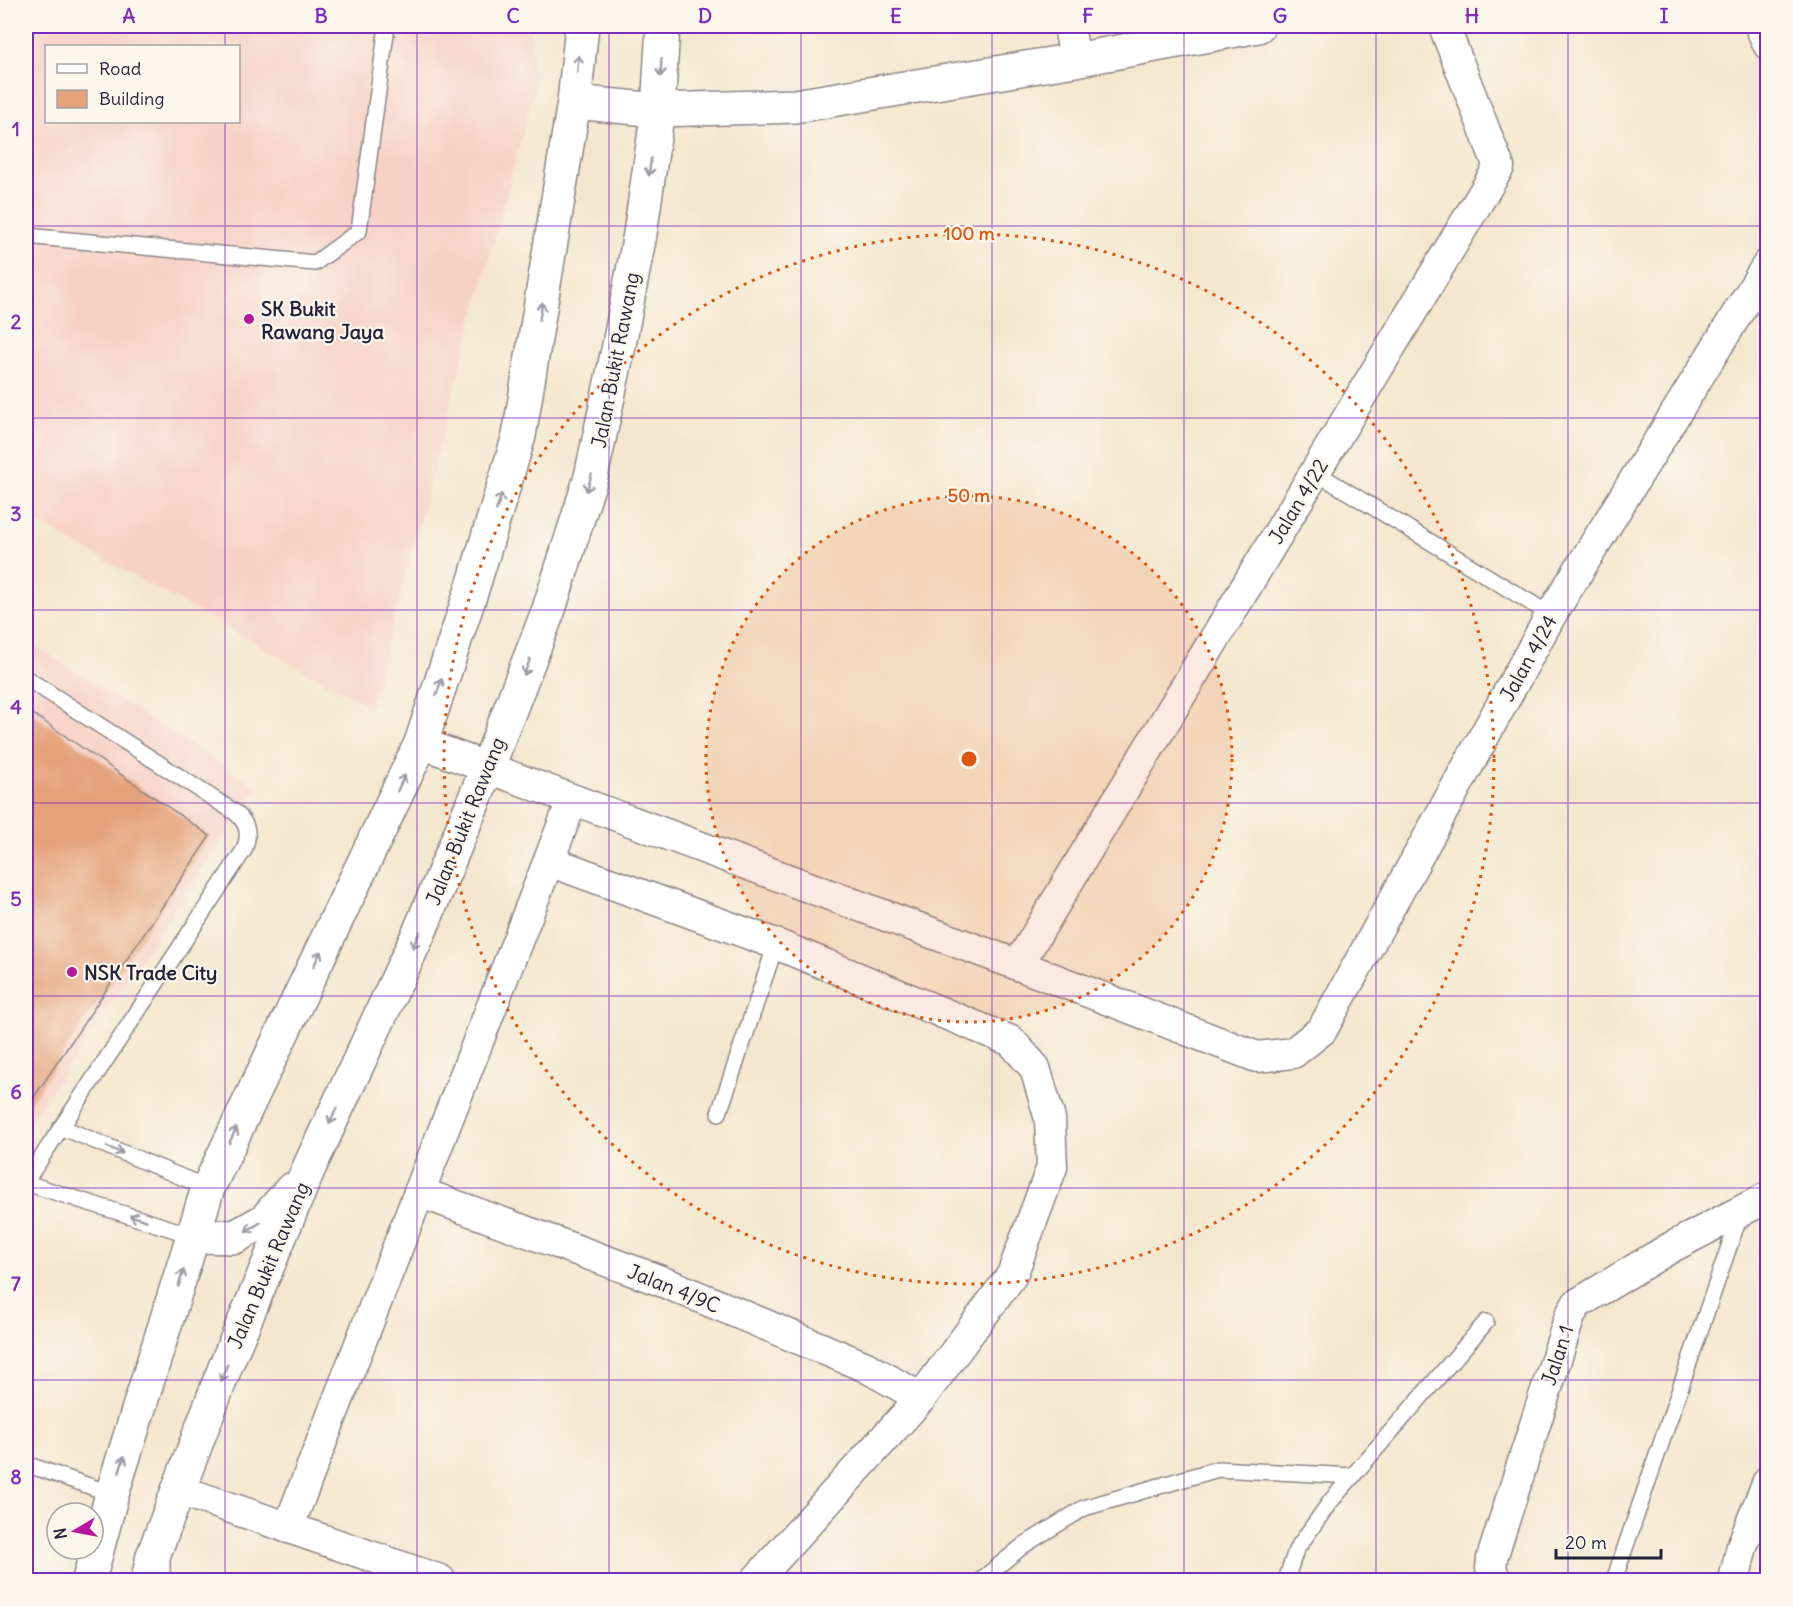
<svg xmlns="http://www.w3.org/2000/svg" width="1793" height="1606" font-family="Delius,sans-serif">
  <rect width="100%" height="100%" fill="#fbf7ec"/>
  <filter id="ink" filterUnits="userSpaceOnUse"><feTurbulence type="fractalNoise" baseFrequency=".0167" numOctaves="2"/><feDisplacementMap in="SourceGraphic" scale="12" xChannelSelector="R" yChannelSelector="G"/><feConvolveMatrix kernelMatrix="1 2 1 2 8 2 1 2 1" color-interpolation-filters="sRGB"/></filter>
  <filter id="wash" filterUnits="userSpaceOnUse"><feTurbulence type="fractalNoise" baseFrequency=".008" numOctaves="4" result="noise"/><feDisplacementMap in="SourceGraphic" scale="24" xChannelSelector="R" yChannelSelector="G"/><feGaussianBlur stdDeviation="1.35" result="paint"/><feColorMatrix in="noise" values="0 0 0 0 0 0 0 0 0 0 0 0 0 0 0 0 0 1.4 0 .05"/><feComposite in="paint" operator="in"/></filter>
  <g filter="url(#wash)">
    <rect width="100%" height="100%" fill="#f5e7cf"/>
    <g fill="#f7d1c6" fill-rule="evenodd">
      <path d="M26 26H530L535 87 370 707 26 516ZM46 46H238V122H46Z"/>
      <path d="M26 640 257 788 26 1129Z"/>
    </g>
    <g id="blocks">
      <path fill="#e5a27a" d="M26 709 210 836 26 1109Z"/>
    </g>
  </g>
  <g filter="url(#ink)">
    <use href="#blocks" fill-opacity="0" stroke="#8c8485" stroke-width="1.5"/>
    <g fill="none" stroke-linecap="round" stroke-linejoin="round">
      <defs>
        <g id="lane">
          <path d="M26 236 315 263 359 231 387 26"/>
          <path d="M1315 472 1551 615"/>
          <path d="M26 678 236 813C248 824 250 834 244 850L26 1181"/>
          <path d="M719 1113 776 944"/>
          <path d="M61 1127 208 1188"/>
          <path d="M26 1183 194 1236"/>
          <path d="M26 1464 112 1494"/>
          <path d="M981 1580 1024 1545 1084 1508 1218 1469 1353 1476"/>
          <path d="M1286 1580 1296 1550 1330 1502 1486 1322"/>
          <path d="M1614 1580 1741 1212"/>
        </g>
        <g id="street">
          <path d="M1069 26 1075 60"/>
          <path d="M1760 26 1768 44"/>
          <path d="M421 743 1018 965 1257 1057 1293 1053 1322 1030 1551 615 1768 264"/>
          <path d="M549 861 776 944 1011 1041 1035 1068 1050 1119 1052 1167 1012 1275 921 1398 756 1580"/>
          <path d="M1018 965 1499 167 1444 26"/>
          <path d="M419 1192 661 1281 866 1367 921 1398"/>
          <path d="M179 1490 440 1580"/>
          <path d="M288 1528 572 801"/>
          <path d="M1496 1580 1491 1569 1492 1558 1570 1316 1577 1304 1670 1248 1768 1197"/>
          <path d="M1734 1580 1742 1546 1768 1481"/>
        </g>
        <g id="secondary">
          <path d="M574 102 658 110 795 106 1075 60 1258 26"/>
          <path d="M194 1236 235 1237 265 1220 291 1190"/>
          <path d="M89 1580 112 1494 208 1188 421 743 474 583 519 436 574 102 582 26"/>
          <path d="M148 1580 153 1556 226 1365 308 1170 419 933 487 769 549 609 591 477 618 350 640 234 658 110 663 26"/>
        </g>
        <path id="primary" d="M153 1556V1580"/>
      </defs>
      <use href="#lane" stroke="#8c8485" stroke-width="18"/>
      <use href="#street" stroke="#8c8485" stroke-width="33"/>
      <use href="#secondary" stroke="#8c8485" stroke-width="36"/>
      <use href="#primary" stroke="#8c8485" stroke-width="36"/>
      <use href="#lane" stroke="#fff" stroke-width="15"/>
      <use href="#street" stroke="#fff" stroke-width="30"/>
      <use href="#secondary" stroke="#fff" stroke-width="33"/>
      <use href="#primary" stroke="#fff" stroke-width="33"/>
    </g>
    <defs><path id="oneway-shaft" d="M-6 0H5M1.5-3L5.5 0L1.5 3" fill="none" stroke-width="1.6" stroke-linecap="round" stroke-linejoin="round" transform="scale(1.5)"/></defs>
    <g stroke="#9c9ca7">
      <use href="#oneway-shaft" transform="translate(578 64) rotate(-84)"/>
      <use href="#oneway-shaft" transform="translate(661 68) rotate(93)"/>
      <use href="#oneway-shaft" transform="translate(650 167) rotate(98)"/>
      <use href="#oneway-shaft" transform="translate(541 311) rotate(-80)"/>
      <use href="#oneway-shaft" transform="translate(589 483) rotate(107)"/>
      <use href="#oneway-shaft" transform="translate(499 502) rotate(-73)"/>
      <use href="#oneway-shaft" transform="translate(527 667) rotate(111)"/>
      <use href="#oneway-shaft" transform="translate(439 687) rotate(-72)"/>
      <use href="#oneway-shaft" transform="translate(401 783) rotate(-65)"/>
      <use href="#oneway-shaft" transform="translate(416 940) rotate(115)"/>
      <use href="#oneway-shaft" transform="translate(317 959) rotate(-65)"/>
      <use href="#oneway-shaft" transform="translate(333 1116) rotate(114)"/>
      <use href="#oneway-shaft" transform="translate(233 1135) rotate(-65)"/>
      <use href="#oneway-shaft" transform="translate(115 1150) rotate(22)"/>
      <use href="#oneway-shaft" transform="translate(138 1218) rotate(-163)"/>
      <use href="#oneway-shaft" transform="translate(253 1227) rotate(150)"/>
      <use href="#oneway-shaft" transform="translate(181 1278) rotate(-73)"/>
      <use href="#oneway-shaft" transform="translate(224 1373) rotate(111)"/>
      <use href="#oneway-shaft" transform="translate(122 1464) rotate(-72)"/>
    </g>
  </g>
  <path fill="none" stroke="#7b2cbf" stroke-width="1.5" stroke-opacity="0.55" d="M225 26V46M417 26V1580M609 26V1580M801 26V1580M992 26V1580M1184 26V1580M1376 26V1580M1568 26V1580M225 122V1580M26 226H1768M26 418H1768M26 610H1768M26 803H1768M26 996H1768M26 1188H1768M26 1380H1768"/>
  <circle cx="969" cy="759" r="263" fill="#de560e" fill-opacity=".12"/>
  <g fill="none" stroke="#de560e" stroke-width="3" stroke-dasharray="3 6">
    <circle cx="969" cy="759" r="263"/>
    <circle cx="969" cy="759" r="525"/>
  </g>
  <g fill="#b5179e" stroke="#fbf7ec" stroke-width="2">
    <circle cx="249" cy="319" r="6"/>
    <circle cx="72" cy="972" r="6"/>
  </g>
  <g text-anchor="middle" dominant-baseline="central" stroke-width="4.5" stroke-linejoin="round" paint-order="stroke">
    <g font-size="20" font-weight="bold" fill="#22223b" stroke="#fbf7ec" text-anchor="start">
      <text x="261" y="308">SK Bukit<tspan x="261" dy="23">Rawang Jaya</tspan></text>
      <text x="84" y="972">NSK Trade City</text>
    </g>
    <g font-size="20" fill="#22223b" stroke="#fbf7ec">
      <text transform="translate(615 360) rotate(-79)">Jalan Bukit Rawang</text>
      <text transform="translate(1298 501) rotate(-59)">Jalan 4/22</text>
      <text transform="translate(1528 658) rotate(-61)">Jalan 4/24</text>
      <text transform="translate(465 821) rotate(-68)">Jalan Bukit Rawang</text>
      <text transform="translate(268 1265) rotate(-67)">Jalan Bukit Rawang</text>
      <text transform="translate(674 1288) rotate(22)">Jalan 4/9C</text>
      <text transform="translate(1557 1355) rotate(-72)">Jalan 1</text>
    </g>
  </g>
  <circle cx="969" cy="759" r="9" fill="#de560e" stroke="#fbf7ec" stroke-width="3"/>
  <g font-size="18" text-anchor="middle" font-weight="bold" fill="#de560e" stroke="#fbf7ec" stroke-width="4.5" stroke-linejoin="round" paint-order="stroke">
    <text x="969" y="240">100 m</text>
    <text x="969" y="502">50 m</text>
  </g>
  <rect width="1793" height="1606" fill="none" stroke="#fbf7ec" stroke-width="66"/>
  <rect x="45" y="45" width="195" height="78" fill="#fbf7ec" stroke="#a4a2a5" stroke-width="1.5"/>
  <rect x="57" y="64" width="30" height="9" fill="#ffffff" stroke="#a4a2a5" stroke-width="1.5"/>
  <text x="99" y="75" font-size="18" fill="#22223b">Road</text>
  <rect x="57" y="90" width="30" height="18" fill="#e5a27a" stroke="#a4a2a5" stroke-width="1.5"/>
  <text x="99" y="105" font-size="18" fill="#22223b">Building</text>
  <g transform="translate(75 1531) rotate(260)"><circle r="28" fill="#fbf7ec" stroke="#a4a2a5" stroke-width="1.5"/>
  <path d="M0-4.5L10 22L0 15L-10 22Z" fill="#b5179e"/>
  <text y="-9" font-size="16" font-weight="bold" text-anchor="middle" fill="#22223b">N</text>
  </g>
  <path d="M1556 1549v9h105v-9" fill="none" stroke="#22223b" stroke-width="3"/>
  <text x="1565" y="1549" font-size="18" fill="#22223b" stroke="#fbf7ec" stroke-width="4.5" paint-order="stroke">20 m</text>
  <rect x="33" y="33" width="1727" height="1540" fill="none" stroke="#7b2cbf" stroke-width="2"/>
  <g font-size="20" text-anchor="middle" font-weight="bold" fill="#7b2cbf">
    <text x="129" y="23">A</text>
    <text x="321" y="23">B</text>
    <text x="513" y="23">C</text>
    <text x="705" y="23">D</text>
    <text x="896" y="23">E</text>
    <text x="1088" y="23">F</text>
    <text x="1280" y="23">G</text>
    <text x="1472" y="23">H</text>
    <text x="1664" y="23">I</text>
    <text x="16" y="136">1</text>
    <text x="16" y="329">2</text>
    <text x="16" y="521">3</text>
    <text x="16" y="714">4</text>
    <text x="16" y="906">5</text>
    <text x="16" y="1099">6</text>
    <text x="16" y="1291">7</text>
    <text x="16" y="1484">8</text>
  </g>
</svg>
